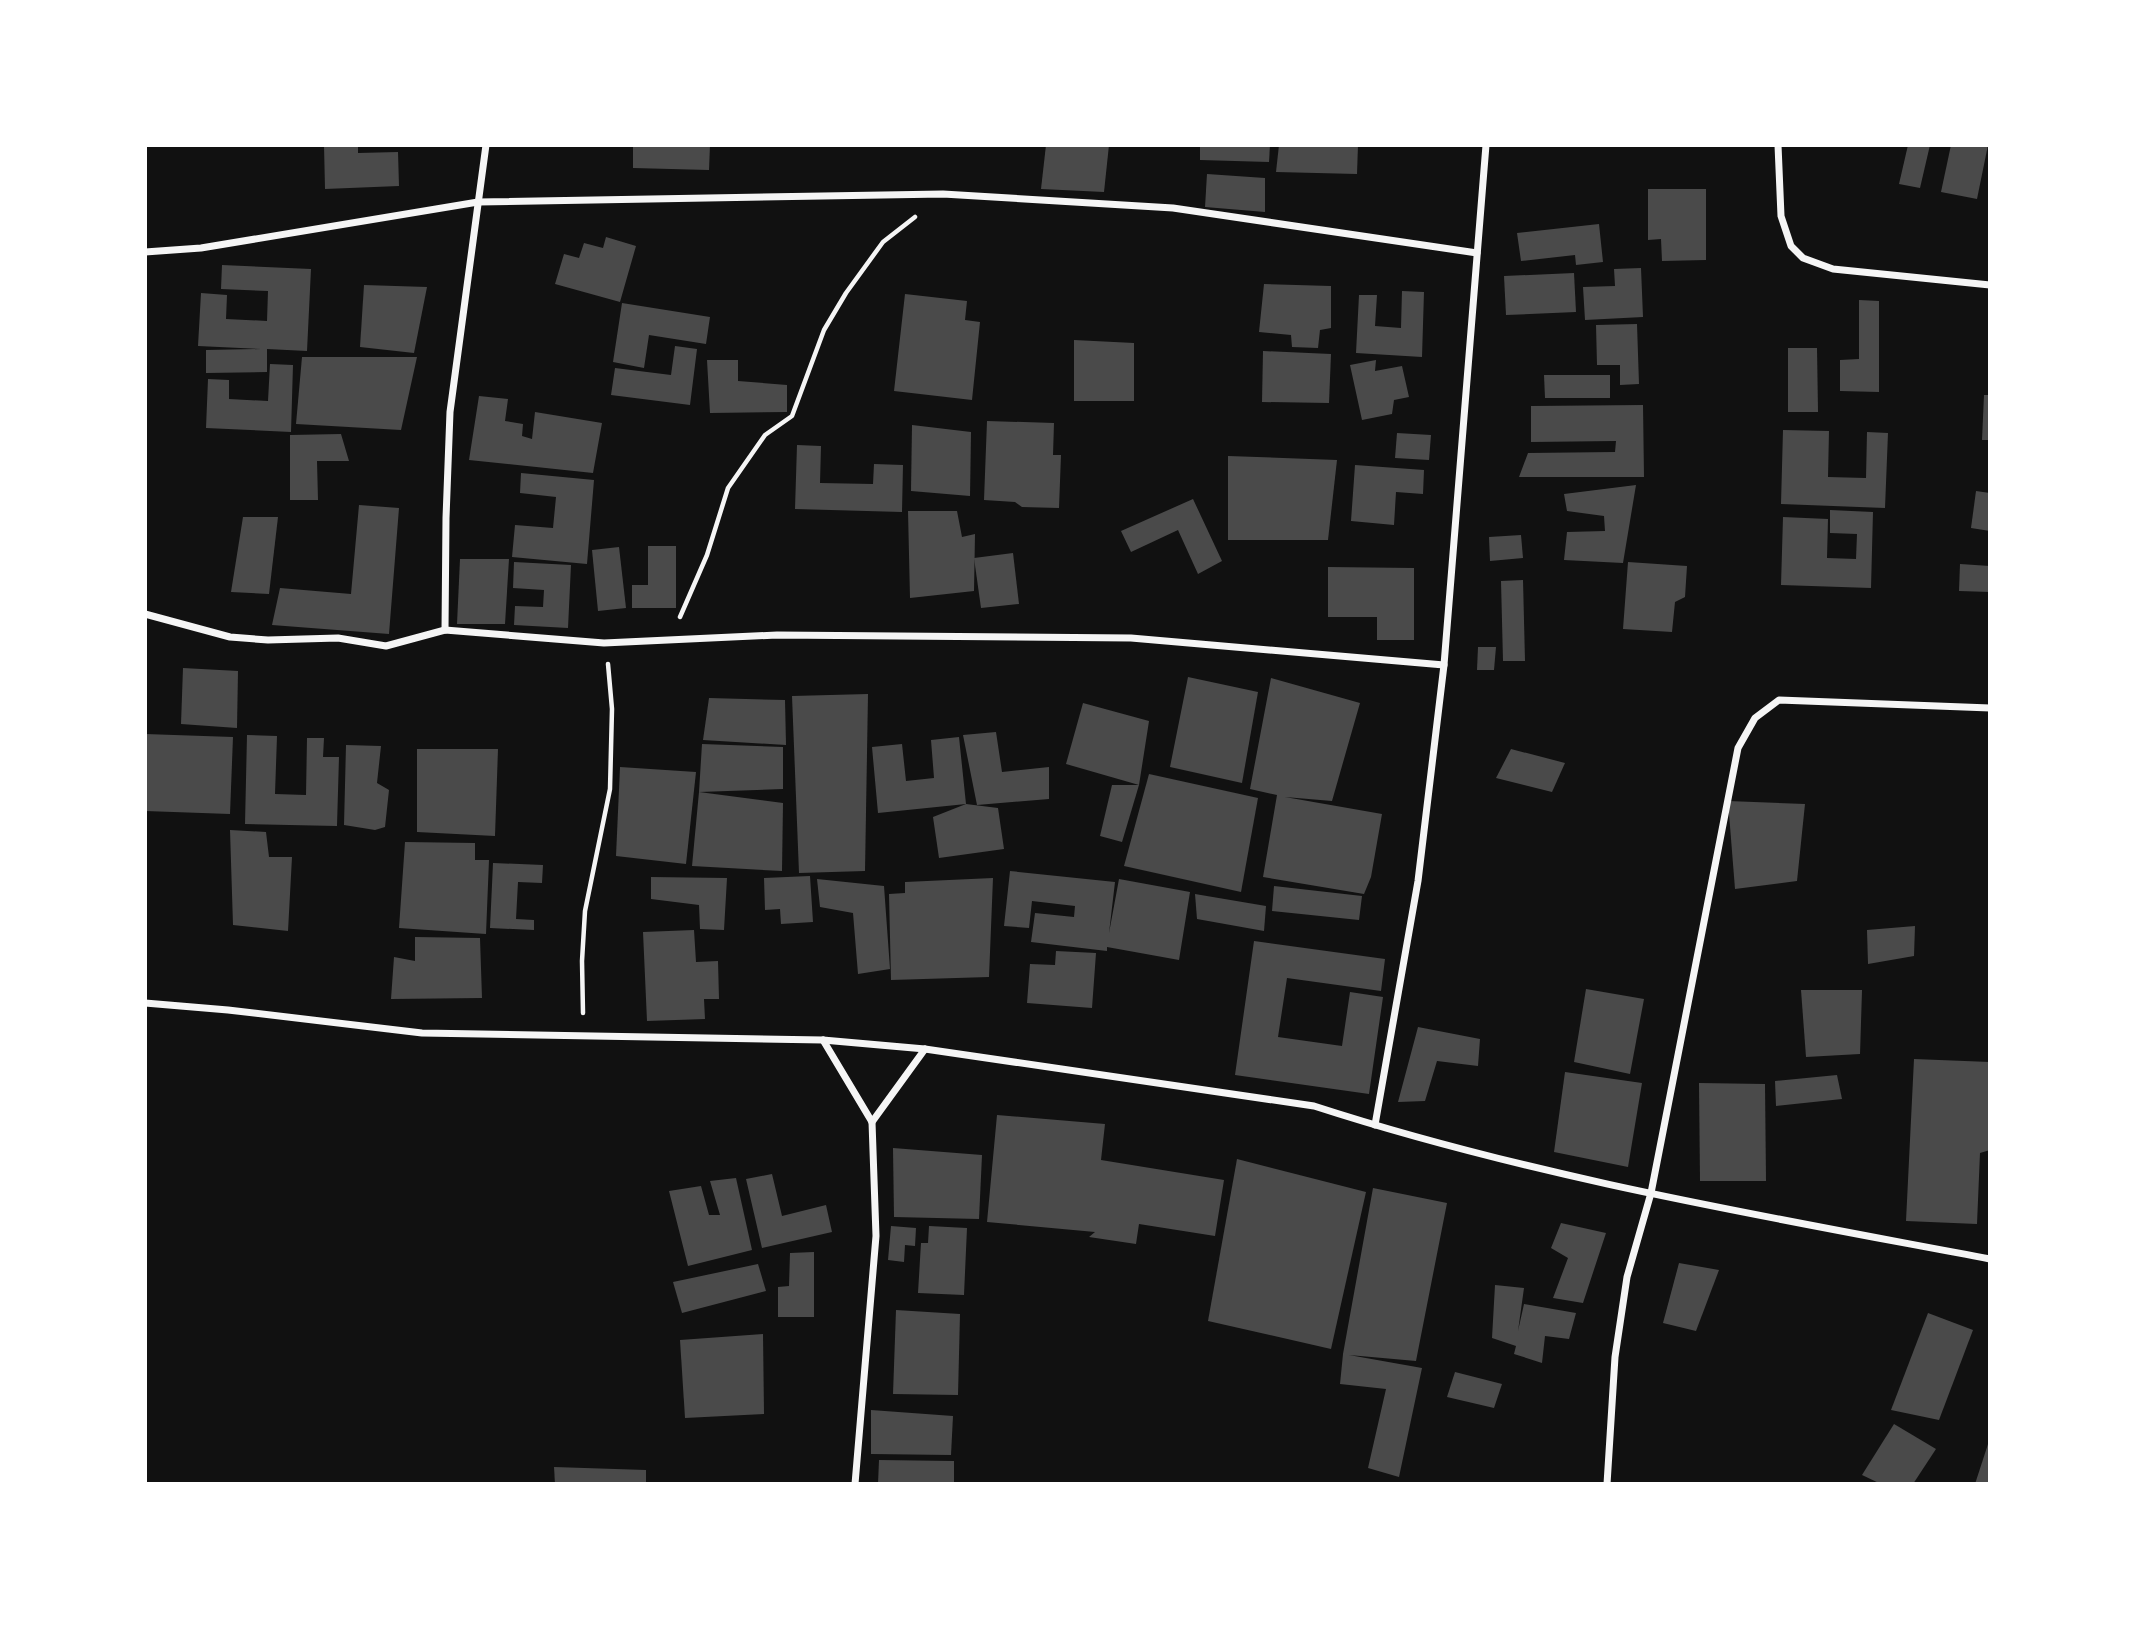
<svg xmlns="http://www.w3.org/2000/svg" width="2135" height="1629" font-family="Raleway,sans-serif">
  <rect width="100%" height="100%" fill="#111"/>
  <g fill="#4a4a4a">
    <path d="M324 145H358V153L398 152 399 186 325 189Z"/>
    <path d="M633 145H710L709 170 633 168Z"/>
    <path d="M1046 145H1109L1104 192 1041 189Z"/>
    <path d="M1200 145H1270L1269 162 1200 160Z"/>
    <path d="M1279 145H1358L1357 174 1276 172Z"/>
    <path d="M1908 145H1930L1920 188 1899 184Z"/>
    <path d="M1951 145H1988L1977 199 1941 192Z"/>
    <path d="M1207 174 1265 178V212L1205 207Z"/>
    <path d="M1648 189H1706V260L1662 261 1661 239 1648 240Z"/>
    <path d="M1599 224 1603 262 1576 265 1575 255 1521 261 1517 233Z"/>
    <path d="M606 237 636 246 620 302 555 284 564 254 579 258 584 243 603 248Z"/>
    <path d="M222 265 311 269 307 351 267 349V372L206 373V350L261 349 198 346 201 293 227 295 226 319 267 321 268 291 221 289Z"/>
    <path d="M1641 268 1643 317 1585 320 1583 287 1615 286 1614 269Z"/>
    <path d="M1574 273 1576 312 1506 315 1504 276Z"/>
    <path d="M1264 284 1331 286V328L1320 330 1318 348 1292 347 1291 335 1259 332Z"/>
    <path d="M364 285 427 287 414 353 360 347Z"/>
    <path d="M1402 291 1424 292 1422 357 1356 353 1359 295H1377L1375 326 1401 328Z"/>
    <path d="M905 294 967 301 965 320 980 322 972 400 894 391Z"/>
    <path d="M1859 300 1879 301V392L1840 391V360L1859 359Z"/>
    <path d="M622 303 710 317 706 344 649 335 644 368 613 362Z"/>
    <path d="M1637 324 1639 384 1620 385V365H1597L1596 325Z"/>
    <path d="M1074 340 1134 343V401H1074Z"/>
    <path d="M675 346 697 349 690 405 611 395 615 368 671 375Z"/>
    <path d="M1788 348H1817L1818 412H1788Z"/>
    <path d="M1263 351 1331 354 1329 403 1262 402Z"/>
    <path d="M302 357H417L401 430 296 424Z"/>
    <path d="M707 360H738V381L787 385V412L710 413Z"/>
    <path d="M1376 360 1375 371 1402 366 1409 397 1394 400 1392 414 1362 420 1350 365Z"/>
    <path d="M270 364 293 365 291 432 206 428 208 379 229 380V399L268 401Z"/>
    <path d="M1544 375H1610V398H1545Z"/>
    <path d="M1984 395H1990V440H1982Z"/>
    <path d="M479 396 508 399 505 421 523 424 522 436 532 439 535 412 602 423 593 473 469 460Z"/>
    <path d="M1643 405 1644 477H1519L1528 453 1615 452 1616 441 1531 442V406Z"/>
    <path d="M987 421 1054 423 1053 455H1061L1059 508 1022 507 1015 502 984 500Z"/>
    <path d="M912 425 971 432 970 496 911 491Z"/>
    <path d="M1783 430 1829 431 1828 477 1866 478 1867 432 1888 433 1885 508 1781 504Z"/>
    <path d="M1397 433 1431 435 1429 460 1395 458Z"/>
    <path d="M341 434 349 461H317L318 500H290V435Z"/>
    <path d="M797 445 821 446 820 483 873 484 874 464 903 465 902 512 795 509Z"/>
    <path d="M1228 456 1337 460 1328 540H1228Z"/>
    <path d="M1355 465 1424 470 1423 494 1396 492 1394 525 1351 521Z"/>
    <path d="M521 473 594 480 587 564 512 557 515 525 553 528 556 497 520 493Z"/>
    <path d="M1636 485 1623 563 1564 560 1567 532 1605 531 1604 516 1567 511 1564 494Z"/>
    <path d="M1976 491 1990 493V531L1971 528Z"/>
    <path d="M1193 499 1222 561 1198 574 1178 530 1131 552 1121 531Z"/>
    <path d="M359 505 399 508 389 634 272 625 280 588 351 594Z"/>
    <path d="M1830 510 1873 512 1871 588 1781 585 1783 517 1828 519 1827 558 1856 559 1857 534 1830 533Z"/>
    <path d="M908 511H957L962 537 975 534 974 591 910 598Z"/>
    <path d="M243 517H278L269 594 231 592Z"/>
    <path d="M1521 535 1523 558 1490 561 1489 537Z"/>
    <path d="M648 546H676V608H632V585H648Z"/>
    <path d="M619 547 626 608 598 611 592 550Z"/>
    <path d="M1013 553 1019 604 981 608 974 558Z"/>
    <path d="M460 559H509L505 624H457Z"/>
    <path d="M514 562 571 565 568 628 514 625 515 606 543 607 544 590 513 588Z"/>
    <path d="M1628 562 1687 566 1685 597 1675 602 1672 632 1623 629Z"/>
    <path d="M1960 564 1990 566V592L1959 591Z"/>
    <path d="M1328 567 1414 568V640H1377V617H1328Z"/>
    <path d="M1523 580 1525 661H1503L1501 581Z"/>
    <path d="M1478 647H1496L1494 670H1477Z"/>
    <path d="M183 668 238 671 237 728 181 724Z"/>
    <path d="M1188 677 1258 692 1242 783 1170 767Z"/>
    <path d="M1271 678 1360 703 1332 801 1285 797 1382 814 1371 877 1364 894 1263 877 1277 795 1250 789Z"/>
    <path d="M868 694 865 871 799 873 792 696Z"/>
    <path d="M709 698 785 700 786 745 703 740Z"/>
    <path d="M1083 703 1149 721 1139 785 1066 764Z"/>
    <path d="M996 732 1002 772 1049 767V799L977 805 963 735Z"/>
    <path d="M145 734 233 737 230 814 145 811Z"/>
    <path d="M247 735 277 736 275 794 306 795 307 738H324L323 757H339L337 826 245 824Z"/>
    <path d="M959 737 966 804 878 813 872 747 902 744 906 781 934 778 931 740Z"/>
    <path d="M702 744 783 747V789L699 792Z"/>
    <path d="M346 745 381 746 377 783 389 790 385 827 375 830 344 825Z"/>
    <path d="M417 749H498L495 836 417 832Z"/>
    <path d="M1511 749 1565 763 1552 792 1496 778Z"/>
    <path d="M620 767 696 772 686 864 616 856Z"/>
    <path d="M1149 774 1258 798 1241 892 1124 866Z"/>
    <path d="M1112 785H1139L1122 842 1100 836Z"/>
    <path d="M699 792 783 803 782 871 692 866Z"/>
    <path d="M1728 801 1805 804 1797 881 1735 889Z"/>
    <path d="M966 804 998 808 1004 849 939 858 933 817Z"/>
    <path d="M230 830 266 832 269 857H292L288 931 233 925Z"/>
    <path d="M405 842 475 843V860H489L486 934 399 928Z"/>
    <path d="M493 863 543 865 542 883 518 882 516 919 534 920V930L490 928Z"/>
    <path d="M1010 871 1115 882 1109 933 1119 879 1190 892 1179 960 1107 947V951L1031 942 1035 913 1074 917 1075 906 1032 901 1029 928 1004 926Z"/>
    <path d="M810 876 813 922 781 924 780 909 765 910 764 878Z"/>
    <path d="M651 877 727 878 724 930 700 929 699 905 651 899Z"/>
    <path d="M993 878 989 977 891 980 889 894 905 893V882Z"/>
    <path d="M817 879 884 886 890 969 858 974 853 913 820 907Z"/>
    <path d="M1274 886 1362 896 1359 920 1272 911Z"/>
    <path d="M1195 894 1266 906 1264 931 1197 919Z"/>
    <path d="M1915 926 1914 956 1868 964 1867 930Z"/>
    <path d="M694 930 696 962 718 961 719 999H704L705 1019 647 1021 643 932Z"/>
    <path d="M415 937 480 938 482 998 391 999 394 957 415 961Z"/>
    <path d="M1254 941 1385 959 1381 991 1287 978 1278 1037 1342 1046 1350 992 1383 997 1369 1094 1235 1075Z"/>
    <path d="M1056 951 1096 953 1092 1008 1027 1003 1030 964 1055 965Z"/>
    <path d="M1586 989 1644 999 1630 1074 1574 1062Z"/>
    <path d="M1801 990H1862L1860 1054 1806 1057Z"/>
    <path d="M1418 1027 1480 1039 1478 1066 1437 1061 1425 1101 1398 1102Z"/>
    <path d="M1914 1059 1990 1062V1150L1980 1153 1977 1224 1906 1221Z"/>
    <path d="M1565 1072 1642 1083 1628 1167 1554 1152Z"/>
    <path d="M1837 1075 1842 1099 1776 1106 1775 1081Z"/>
    <path d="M1699 1083 1765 1084 1766 1181H1700Z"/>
    <path d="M997 1115 1105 1124 1101 1160 1224 1180 1215 1236 1139 1224 1136 1244 1089 1237 1095 1232 987 1222Z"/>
    <path d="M893 1148 982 1155 979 1219 894 1217Z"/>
    <path d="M1237 1159 1366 1192 1331 1349 1208 1321Z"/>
    <path d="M772 1174 782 1216 826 1205 832 1232 762 1248 746 1179Z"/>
    <path d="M736 1178 752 1250 688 1266 669 1191 701 1186 709 1215H720L710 1181Z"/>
    <path d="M1373 1188 1447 1203 1416 1361 1349 1355 1422 1368 1399 1477 1368 1468 1386 1389 1340 1384 1343 1354Z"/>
    <path d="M1561 1223 1606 1233 1583 1303 1553 1298 1568 1258 1551 1248Z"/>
    <path d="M891 1226 916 1228 915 1246 905 1245 904 1262 888 1260Z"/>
    <path d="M929 1226 967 1228 964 1295 918 1293 921 1243H928Z"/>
    <path d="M814 1252V1317H778V1287L789 1286 790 1253Z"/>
    <path d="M1679 1263 1719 1270 1696 1331 1663 1323Z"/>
    <path d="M758 1264 766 1291 682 1313 673 1282Z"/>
    <path d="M1495 1285 1524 1288 1518 1331 1524 1304 1576 1313 1569 1339 1545 1336 1542 1363 1514 1354 1516 1346 1492 1338Z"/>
    <path d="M896 1310 960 1314 958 1395 893 1394Z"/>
    <path d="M1928 1313 1973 1330 1939 1420 1891 1410Z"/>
    <path d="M763 1334 764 1414 685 1418 680 1340Z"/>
    <path d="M1455 1372 1502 1384 1494 1408 1447 1397Z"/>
    <path d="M871 1410 953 1416 951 1455 871 1454Z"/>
    <path d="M1894 1424 1936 1449 1913 1484H1881L1862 1475Z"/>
    <path d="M1989 1441 1990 1484H1975Z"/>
    <path d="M879 1460 954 1461V1484H878Z"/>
    <path d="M554 1467 646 1470V1484H555Z"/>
  </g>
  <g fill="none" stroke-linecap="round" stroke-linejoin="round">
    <g stroke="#f5f5f5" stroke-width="4.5">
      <path d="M680 617 707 555 728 488 765 435 792 416 824 330 846 293 883 242 915 217"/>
      <path d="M583 1013 582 961 585 911 610 789 612 709 608 664"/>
    </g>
    <g stroke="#f5f5f5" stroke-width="7">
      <path d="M1778 145 1781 216 1791 246 1803 258 1833 269 1990 285"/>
      <path d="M145 252 201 248 478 202 943 194 1173 208 1477 253"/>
      <path d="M145 614 230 637 268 640 338 638 386 646 445 630 604 643 777 635 1131 638 1444 665"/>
      <path d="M445 630 446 518 450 412 486 145"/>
      <path d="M145 1003 228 1010 422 1033 823 1040 925 1049 1314 1106C1533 1177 1763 1216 1990 1259"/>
      <path d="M823 1040 872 1122 876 1236 855 1484"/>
      <path d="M872 1122 925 1049"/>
      <path d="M1375 1125 1418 881 1444 665 1486 145"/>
      <path d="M1607 1484 1615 1357 1627 1277 1651 1193 1738 748 1755 718 1779 700 1990 708"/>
    </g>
  </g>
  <rect width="2135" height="1629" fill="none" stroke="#ffffff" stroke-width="294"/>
</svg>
